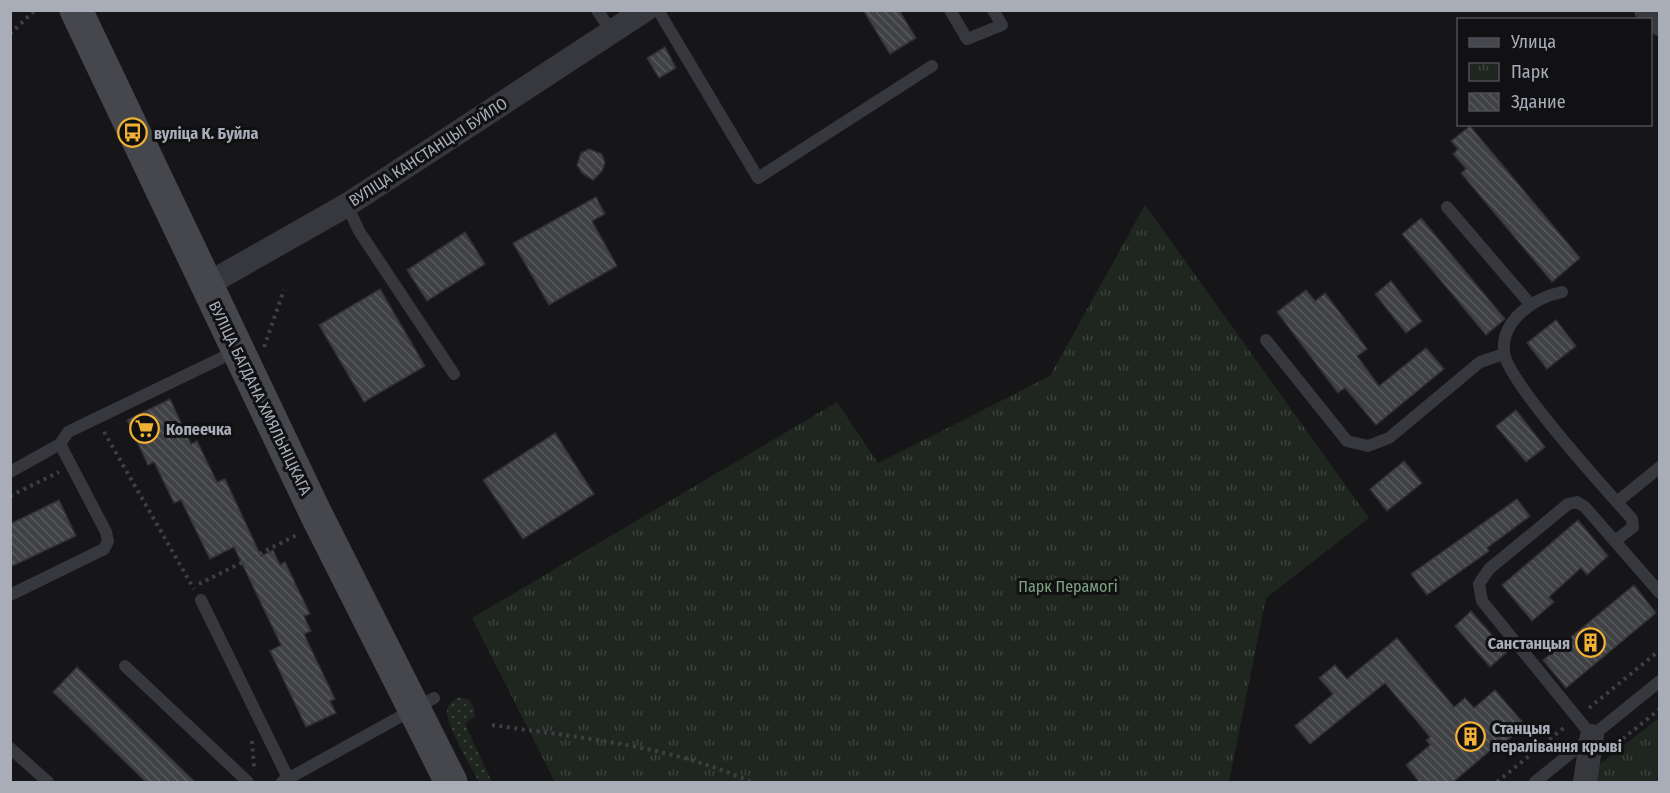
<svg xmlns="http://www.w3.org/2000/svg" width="1670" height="793" font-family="'Fira Sans Condensed',sans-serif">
  <defs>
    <pattern id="grass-dots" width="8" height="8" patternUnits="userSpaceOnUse" patternTransform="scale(1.5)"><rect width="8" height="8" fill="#1e261f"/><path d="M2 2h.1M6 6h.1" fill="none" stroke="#3c433d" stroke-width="1.8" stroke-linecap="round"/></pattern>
    <pattern id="park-tufts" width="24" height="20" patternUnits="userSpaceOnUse" patternTransform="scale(1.5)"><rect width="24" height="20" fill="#1e261f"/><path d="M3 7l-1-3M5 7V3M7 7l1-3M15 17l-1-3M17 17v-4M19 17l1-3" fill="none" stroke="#3c433d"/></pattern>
    <pattern id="building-back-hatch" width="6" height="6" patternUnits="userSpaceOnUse" patternTransform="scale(1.5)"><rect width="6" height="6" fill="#404145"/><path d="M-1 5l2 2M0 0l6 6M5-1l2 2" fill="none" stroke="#595a5e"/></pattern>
  </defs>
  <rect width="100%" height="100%" fill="#161618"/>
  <path fill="url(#grass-dots)" d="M458 697 469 699 474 708 475 716 465 724 492 782H479C472 769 446 724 447 712 447 704 453 701 458 697Z"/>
  <g fill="url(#park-tufts)">
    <path d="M1145 205 1369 518 1266 598 1229 782H555L472 618 837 402 878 463 1050 376Z"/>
    <path d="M1659 718V782H1577Z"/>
  </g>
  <g fill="url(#building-back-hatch)" stroke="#303034" stroke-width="1.5">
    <path d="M863 10H899L916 38 890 54Z"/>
    <path d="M665 47 676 68 659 78 647 58Z"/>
    <path d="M1470 126 1580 258 1552 282 1461 173 1466 169 1453 154 1458 149 1451 141Z"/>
    <path d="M589 149 602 154 605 163 602 171 593 180 582 173 577 165 581 153Z"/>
    <path d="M596 197 605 214 592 221 617 266 549 305 513 243Z"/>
    <path d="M1421 218 1505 319 1486 335 1402 234Z"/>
    <path d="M465 232 485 264 427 301 407 270Z"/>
    <path d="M1391 281 1422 321 1406 333 1375 294Z"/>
    <path d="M380 289 425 366 364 402 319 325Z"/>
    <path d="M1306 290 1315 301 1325 293 1351 327 1367 349 1357 356 1379 386 1426 348 1444 369 1376 425 1345 388 1338 393 1277 312Z"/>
    <path d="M1556 320 1576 346 1547 369 1527 343Z"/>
    <path d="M170 399 191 444 197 441 217 482 225 479 261 556 273 550 280 565 285 562 310 614 304 616 311 631 304 634 335 699 330 701 336 713 306 727 270 651 281 645 234 547 210 559 181 500 174 503 154 462 148 465 127 420Z"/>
    <path d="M1516 410 1545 447 1526 462 1496 426Z"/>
    <path d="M555 433 594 494 523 539 483 480Z"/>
    <path d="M1404 461 1422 483 1387 511 1370 489Z"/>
    <path d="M1517 499 1530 516 1487 548 1489 551 1427 595 1411 574Z"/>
    <path d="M59 500 76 536 10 567V524Z"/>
    <path d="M1578 520 1608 556 1587 575 1581 568 1549 597 1554 602 1532 621 1502 585Z"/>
    <path d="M1634 585 1656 613 1566 688 1543 660Z"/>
    <path d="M1471 611 1507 652 1490 667 1455 626Z"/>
    <path d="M1397 638 1454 707 1465 698 1474 708 1495 690 1525 725 1501 746 1499 743 1452 783H1420L1406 765 1430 745 1426 740 1430 737 1385 683 1310 744 1295 726 1333 694 1319 678 1335 665 1347 679Z"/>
    <path d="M77 667 196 783H147L53 692Z"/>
  </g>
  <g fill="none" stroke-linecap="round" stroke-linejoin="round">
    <g stroke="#3d3f44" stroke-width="4" stroke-dasharray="3 4.5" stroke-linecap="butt">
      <path d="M10 34 35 10"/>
      <path d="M264 347 284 290"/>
      <path d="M104 432 194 589"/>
      <path d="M10 496 59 472"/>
      <path d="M199 584 297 535"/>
      <path d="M1589 708 1660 650"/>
      <path d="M492 725C580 738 669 745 751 782"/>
      <path d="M252 741 254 767"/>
      <path d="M1611 748 1660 709"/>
      <path d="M1497 782 1566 726"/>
    </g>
    <g stroke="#37383d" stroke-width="12">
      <path d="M597 10 612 32"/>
      <path d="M658 10 758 178 932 66"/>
      <path d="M950 10 967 39 1002 25 993 10"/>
      <path d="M347 205 359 231 454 374"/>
      <path d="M1447 207 1531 305"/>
      <path d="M1562 292C1534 298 1501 320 1504 352 1506 380 1608 492 1632 519L1633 527 1615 541"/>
      <path d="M1266 340 1347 441 1368 446 1389 438 1480 362 1504 354"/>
      <path d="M10 472 60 444"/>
      <path d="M1617 502 1660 467"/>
      <path d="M10 595 104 549 108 541 106 532 60 444 68 432 236 351"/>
      <path d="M201 600 290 782"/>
      <path d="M125 666 248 782"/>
      <path d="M1592 736 1482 601 1479 584 1489 569 1568 504 1577 502 1585 507 1660 593"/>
      <path d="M10 748 48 782"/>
      <path d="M282 782 434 698"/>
      <path d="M1535 782 1660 681"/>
    </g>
    <g stroke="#37383d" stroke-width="24">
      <path d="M1646 10 1660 24"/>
      <path d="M206 285 347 205 645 10"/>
      <path d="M1585 782 1592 736"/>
    </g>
    <path stroke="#45474d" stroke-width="33" d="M76 10 316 514 451 782"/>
  </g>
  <defs>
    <symbol id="bus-ring" viewBox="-11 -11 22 22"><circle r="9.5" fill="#111113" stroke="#f2b134" stroke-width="1.5"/><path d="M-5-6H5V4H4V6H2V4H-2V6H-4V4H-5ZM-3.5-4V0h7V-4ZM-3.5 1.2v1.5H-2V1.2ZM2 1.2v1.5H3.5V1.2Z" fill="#f2b134"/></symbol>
    <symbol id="supermarket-ring" viewBox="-11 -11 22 22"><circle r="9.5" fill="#111113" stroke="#f2b134" stroke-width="1.5"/><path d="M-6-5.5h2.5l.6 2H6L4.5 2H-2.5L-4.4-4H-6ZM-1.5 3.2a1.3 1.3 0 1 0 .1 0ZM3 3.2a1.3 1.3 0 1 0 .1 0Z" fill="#f2b134"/></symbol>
    <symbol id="building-ring" viewBox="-11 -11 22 22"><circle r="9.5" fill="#111113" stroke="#f2b134" stroke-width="1.5"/><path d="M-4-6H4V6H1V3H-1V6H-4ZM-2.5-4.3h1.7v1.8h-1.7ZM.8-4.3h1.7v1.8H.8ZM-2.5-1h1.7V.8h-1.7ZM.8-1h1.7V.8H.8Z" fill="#f2b134"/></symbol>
  </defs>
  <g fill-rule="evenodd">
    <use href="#bus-ring" x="116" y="116" width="33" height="33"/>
    <use href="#supermarket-ring" x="128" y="412" width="33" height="33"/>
    <use href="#building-ring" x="1574" y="626" width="33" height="33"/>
    <use href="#building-ring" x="1454" y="720" width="33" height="33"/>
  </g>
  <g text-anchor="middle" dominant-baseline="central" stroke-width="6" stroke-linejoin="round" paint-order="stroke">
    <g font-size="16" font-weight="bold" fill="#a8adb8" stroke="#111113" text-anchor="start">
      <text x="154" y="133">вуліца К. Буйла</text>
      <text x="166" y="429">Копеечка</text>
      <text x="1570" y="643" text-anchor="end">Санстанцыя</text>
      <text x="1492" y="728">Станцыя<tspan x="1492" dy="18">пералівання крыві</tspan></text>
    </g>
    <g font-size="16" fill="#a8adb8" stroke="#111113">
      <text transform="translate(428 152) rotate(-33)">ВУЛІЦА КАНСТАНЦЫІ БУЙЛО</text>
      <text transform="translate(260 398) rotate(64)">ВУЛІЦА БАГДАНА ХМЯЛЬНІЦКАГА</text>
    </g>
    <g font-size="16" fill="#7fa381" stroke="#111113">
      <text x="1068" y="586">Парк Перамогі</text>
    </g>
  </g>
  <rect width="1670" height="793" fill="none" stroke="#a8adb8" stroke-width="24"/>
  <rect x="1457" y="18" width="195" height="108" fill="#111113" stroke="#4d4f55" stroke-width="1.5"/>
  <rect x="1469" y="38" width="30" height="9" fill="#45474d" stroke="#4d4f55" stroke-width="1.5"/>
  <text x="1511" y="48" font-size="18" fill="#a8adb8">Улица</text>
  <rect x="1469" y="63" width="30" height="18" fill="url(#park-tufts)" stroke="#4d4f55" stroke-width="1.5"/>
  <text x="1511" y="78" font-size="18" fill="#a8adb8">Парк</text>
  <rect x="1469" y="93" width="30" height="18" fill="url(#building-back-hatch)" stroke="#4d4f55" stroke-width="1.5"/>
  <text x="1511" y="108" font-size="18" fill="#a8adb8">Здание</text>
</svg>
